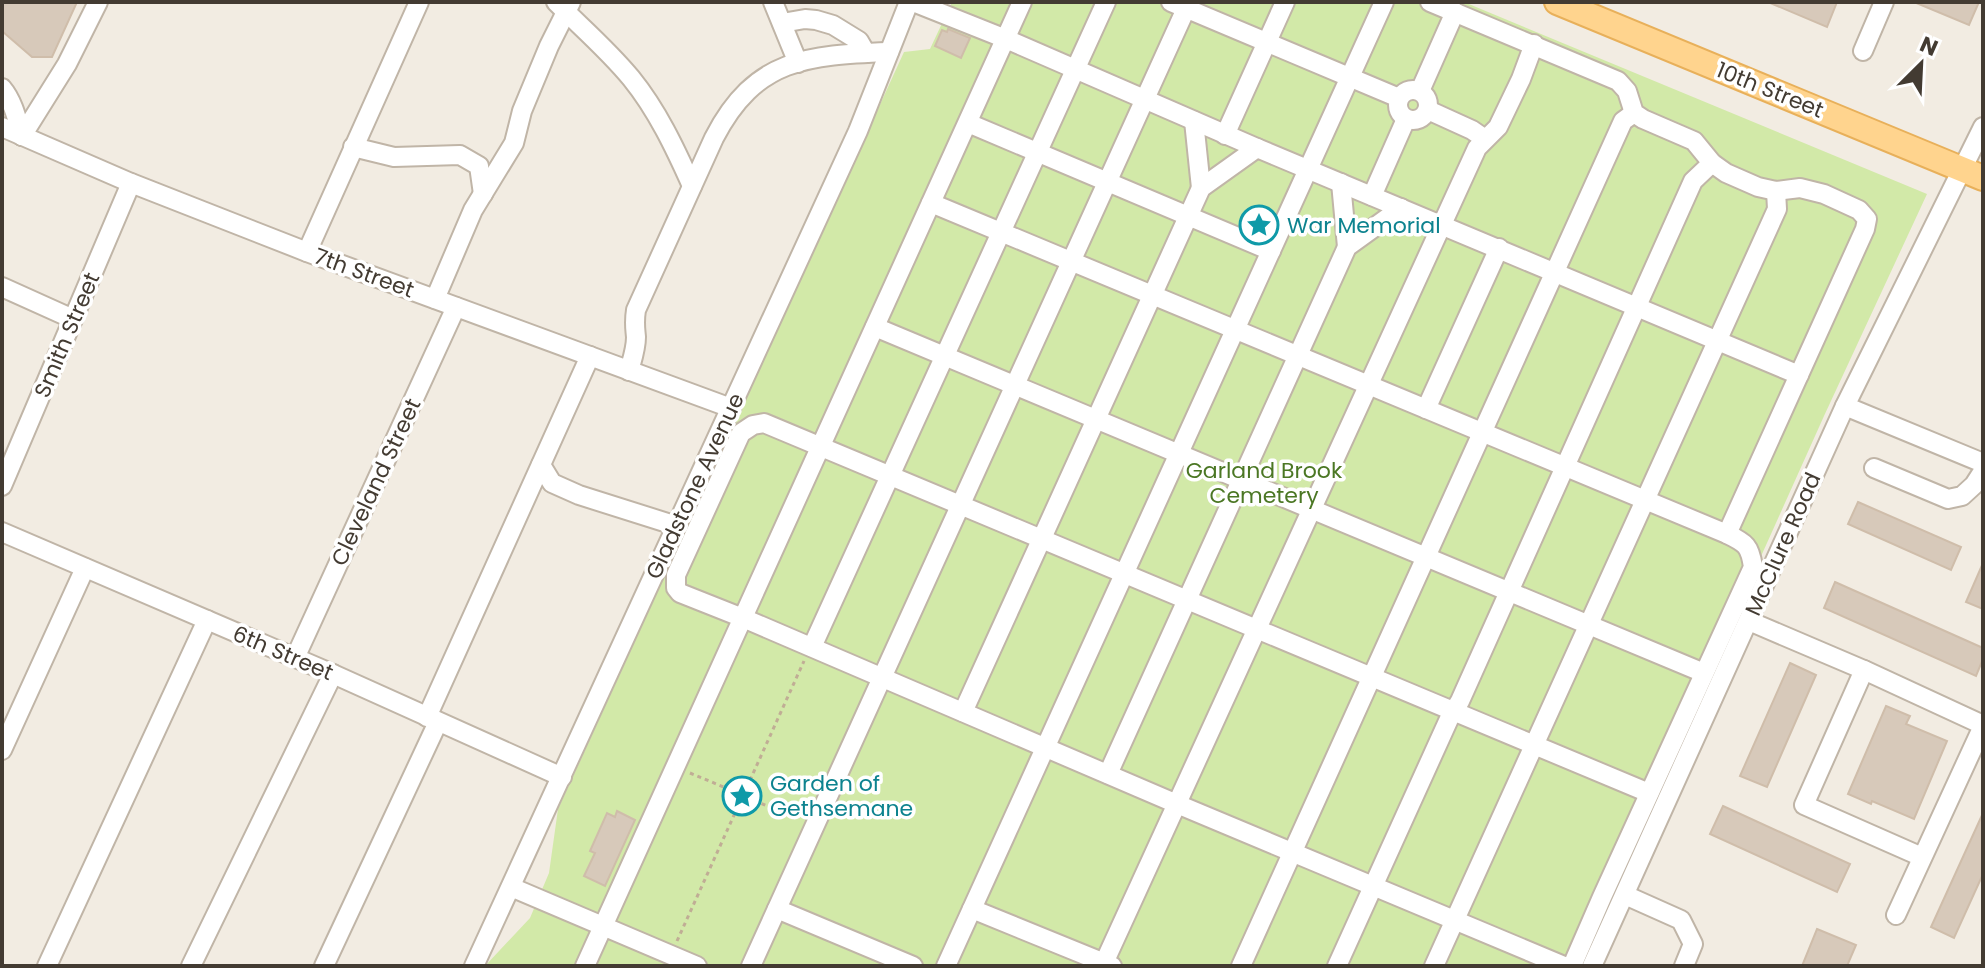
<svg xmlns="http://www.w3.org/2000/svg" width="1985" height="968" font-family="Poppins,sans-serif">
  <rect width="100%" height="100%" fill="#f2ece2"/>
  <path fill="#d2e9a8" d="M952 2H1464L1927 194 1824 416 1577 966H485L530 918 549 873 558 809 904 52 930 49Z"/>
  <g fill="#d7c9ba" stroke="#cfbdaa" stroke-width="2">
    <path d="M2 2H77L52 57H32L2 31Z"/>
    <path d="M1768 2H1837L1827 27Z"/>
    <path d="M1914 2H1979L1969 25Z"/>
    <path d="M948 29 970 38 961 58 935 46 942 30 947 32Z"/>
    <path d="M1858 502 1961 547 1951 570 1848 524Z"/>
    <path d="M1983 563V609L1966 602Z"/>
    <path d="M1835 582 1983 648V659L1976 676 1824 608Z"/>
    <path d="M1790 663 1816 675 1767 787 1740 776Z"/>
    <path d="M1886 706 1910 716 1906 724 1947 741 1914 819 1872 801 1871 804 1848 794Z"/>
    <path d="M1723 806 1850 864 1837 892 1710 834Z"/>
    <path d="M617 811 635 820 605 886 584 876 595 853 590 851 607 813 615 817Z"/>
    <path d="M1983 813V874L1954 938 1931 927Z"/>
    <path d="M1817 929 1856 945 1847 966H1802Z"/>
  </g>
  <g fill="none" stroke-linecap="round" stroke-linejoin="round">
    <defs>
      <g id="minor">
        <path d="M556 2C581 27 608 50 631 78 657 110 675 148 692 186"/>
        <path d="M773 2 798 63"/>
        <path d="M913 2 1006 39 1257 148 1799 375"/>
        <path d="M1171 2 1399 98"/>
        <path d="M1430 2 1618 81 1627 91 1634 113 1643 119 1694 141 1712 163 1726 173 1758 187 1776 191 1800 188 1824 194 1859 210 1867 219 1865 229 1727 534"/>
        <path d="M782 23 805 19 816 20 833 25 859 41 866 53"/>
        <path d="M1863 51 1884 2"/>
        <path d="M2 88C13 101 17 119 22 136"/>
        <circle cx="1413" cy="105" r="15"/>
        <path d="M1420 91 1455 12"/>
        <path d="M1428 110 1472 130 1485 139"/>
        <path d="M1194 121 1201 188"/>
        <path d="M968 123 1271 251"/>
        <path d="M2 127 131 183 307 252 731 408"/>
        <path d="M1225 135 1285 2"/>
        <path d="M22 136 67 64 98 2"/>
        <path d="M353 147 394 157 460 155 479 166 483 194"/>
        <path d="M1341 183 1347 247"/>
        <path d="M1372 196 1406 119"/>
        <path d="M931 203 1727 534C1746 543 1750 546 1753 567L1602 897 1572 966"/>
        <path d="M307 252 419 2"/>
        <path d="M2 287 73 319"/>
        <path d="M435 299 473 210 514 143 522 111 549 46 571 2"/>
        <path d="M875 327 1704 673"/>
        <path d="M629 371C632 360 636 349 636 337 635 326 634 322 636 310L714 138C755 58 808 55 889 52"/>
        <path d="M1845 406 1983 463"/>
        <path d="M1426 409 1499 248"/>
        <path d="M541 465 552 483 579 495 677 526"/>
        <path d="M1874 468 1948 499 1962 496 1974 485 1983 471"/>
        <path d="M2 486 131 183"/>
        <path d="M2 532 333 674 562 777"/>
        <path d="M1749 621 1864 670 1983 725"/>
        <path d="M812 647 1106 2"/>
        <path d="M295 658 456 307"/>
        <path d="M1864 670 1804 805 1922 857"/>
        <path d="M963 712 1201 188 1257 148"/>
        <path d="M427 717 590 356"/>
        <path d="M2 750 85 568"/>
        <path d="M1108 774 1347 247 1401 208"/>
        <path d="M511 887 697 966"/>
        <path d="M1625 895 1681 920 1693 944 1684 966"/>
        <path d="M777 909 913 966"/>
        <path d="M972 909 1112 966"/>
        <path d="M1896 915 1983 726"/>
        <path d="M1104 963 1477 148 1498 127 1521 79 1534 44"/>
        <path d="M47 966 207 620"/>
        <path d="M191 966 333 674"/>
        <path d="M324 966 438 722"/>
        <path d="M474 966 858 131 909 2"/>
        <path d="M585 966 1022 2"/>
        <path d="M751 966 1189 2"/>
        <path d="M946 966 1384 2"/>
        <path d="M1241 966 1623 121 1634 113"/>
        <path d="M1337 966 1449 719 1460 701 1693 181 1712 163"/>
        <path d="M1434 966 1777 209 1776 191"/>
        <path d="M1564 966 1177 804 743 618 680 593 676 588V575L741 433 753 425 764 423 1649 793"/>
        <path d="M1592 966 1845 406 1983 127"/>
      </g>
      <path id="major" d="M1557 2 1983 178"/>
    </defs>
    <use href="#minor" stroke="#c0b5a7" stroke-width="22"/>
    <use href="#major" stroke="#e8b05a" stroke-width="28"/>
    <g stroke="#c0ad95" stroke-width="3" stroke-dasharray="4 4" stroke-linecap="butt">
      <path d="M690 773 738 793"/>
      <path d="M746 789 741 787 735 799 744 803 750 791 746 789 804 661"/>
      <path d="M747 797 798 820"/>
      <path d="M677 941 740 802"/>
    </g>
    <use href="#minor" stroke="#fff" stroke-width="18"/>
    <use href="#major" stroke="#ffd48e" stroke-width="24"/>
  </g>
  <defs>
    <symbol id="sight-ring" viewBox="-11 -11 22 22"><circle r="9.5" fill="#fff" stroke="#0f9aa8" stroke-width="1.5"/><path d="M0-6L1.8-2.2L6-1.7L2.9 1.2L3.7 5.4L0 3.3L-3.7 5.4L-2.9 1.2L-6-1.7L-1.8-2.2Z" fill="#0f9aa8"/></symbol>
  </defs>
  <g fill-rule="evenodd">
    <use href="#sight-ring" x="1237" y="203" width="44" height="44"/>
    <use href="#sight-ring" x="720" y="774" width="44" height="44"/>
  </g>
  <g text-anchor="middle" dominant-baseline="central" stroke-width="7" stroke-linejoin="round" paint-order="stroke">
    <g font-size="22" fill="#433b32" stroke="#fff">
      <text transform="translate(1770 90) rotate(22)">10th Street</text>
      <text transform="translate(364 273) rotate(20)">7th Street</text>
      <text transform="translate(67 335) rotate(-67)">Smith Street</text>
      <text transform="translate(376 482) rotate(-65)">Cleveland Street</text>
      <text transform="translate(695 486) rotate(-65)">Gladstone Avenue</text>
      <text transform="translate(1783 544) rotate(-66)">McClure Road</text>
      <text transform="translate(283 653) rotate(23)">6th Street</text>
    </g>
    <g font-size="22" fill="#0d838f" stroke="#fff" text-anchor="start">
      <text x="1287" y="225">War Memorial</text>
      <text x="770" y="783">Garden of<tspan x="770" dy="25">Gethsemane</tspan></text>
    </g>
    <g font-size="22" fill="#4b7724" stroke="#fff">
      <text x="1264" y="470">Garland Brook<tspan x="1264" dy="25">Cemetery</tspan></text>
    </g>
  </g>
  <rect width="1985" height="968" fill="none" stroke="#433b32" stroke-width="8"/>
  <g transform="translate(1921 64) rotate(24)" stroke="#ffffff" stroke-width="6" paint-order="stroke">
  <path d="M0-6L14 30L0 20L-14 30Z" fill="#433b32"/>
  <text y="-12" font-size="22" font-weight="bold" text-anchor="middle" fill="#433b32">N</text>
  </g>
</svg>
